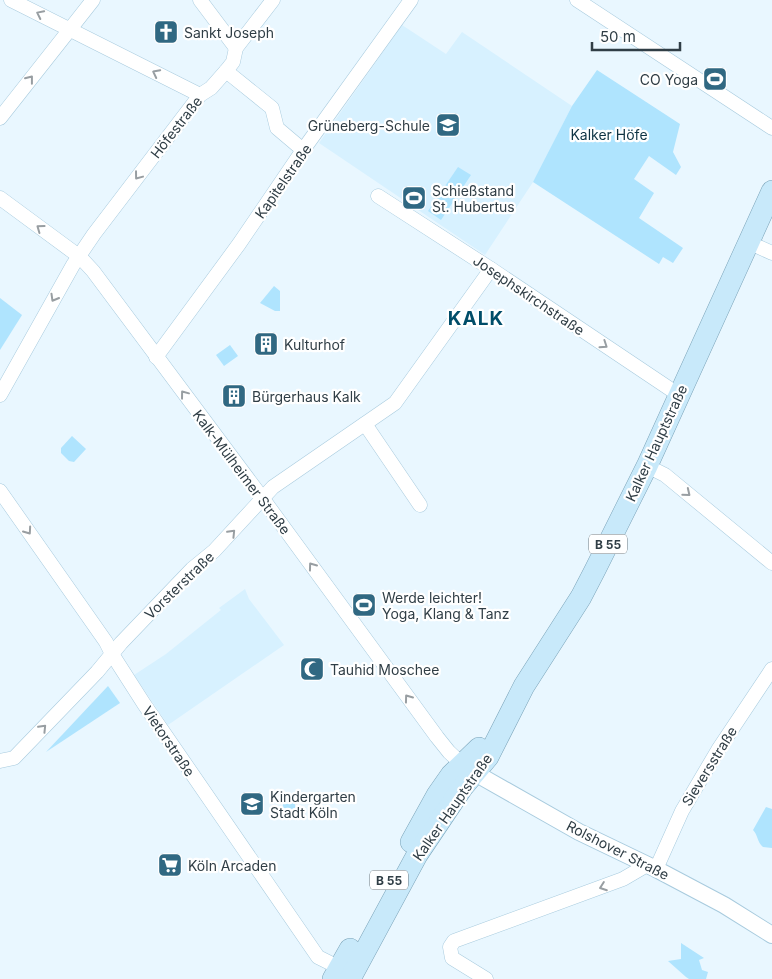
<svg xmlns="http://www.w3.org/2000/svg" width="772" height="979" font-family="Inter,sans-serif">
  <rect width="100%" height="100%" fill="#e9f7ff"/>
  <g fill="#d7f1ff">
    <path d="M402 25 446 54 462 32 572 106 537 176 485 255 319 143Z"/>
    <path d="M245 589 249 599 284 645 168 725 134 675 166 654 221 610 219 608Z"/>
  </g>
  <g fill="#afe4fe">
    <path d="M597 70 680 124 673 152 681 167 676 175 649 156 634 179 654 193 639 218 683 248 673 263 663 257 659 264 533 182 572 106Z"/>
    <path d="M458 167 471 175 441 220 428 211Z"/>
    <path d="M274 286 280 291V311H275L260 303Z"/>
    <path d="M0 298 22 315 0 350Z"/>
    <path d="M230 345 238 356 224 366 216 355Z"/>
    <path d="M72 436 86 449 74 462 69 461 61 453V448Z"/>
    <path d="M108 686 120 703 46 752Z"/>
    <path d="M291 794 294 795 296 815 292 816 285 813 282 808 285 799Z"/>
    <path d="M766 807 772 809V848L763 847C757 842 758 835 753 830Z"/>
    <path d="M681 943 704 958 699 960 702 970 708 972 706 979H689L686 977 668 961 681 959Z"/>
  </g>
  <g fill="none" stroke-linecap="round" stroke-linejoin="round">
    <defs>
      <g id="minor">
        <path d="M11 0 200 95"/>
        <path d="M200 0 236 48"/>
        <path d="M577 0 772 128"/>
        <path d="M226 71 272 108 277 128 303 150"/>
        <path d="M0 118 93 0"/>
        <path d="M378 196 491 269 679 395"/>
        <path d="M0 198 80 257 93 271 263 499 437 737 449 752 463 765"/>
        <path d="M748 242 772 253"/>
        <path d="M156 357 239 244 303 150 411 0"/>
        <path d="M0 395 73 265 94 234 200 95 211 88 226 71 233 62 236 48 273 0"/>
        <path d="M365 424 420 505"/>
        <path d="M647 466 665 475 772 563"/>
        <path d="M0 491 106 642 112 654 144 704 318 957 332 964 348 968"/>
        <path d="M0 761 14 758 97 672 121 643 192 569 214 551 273 487 395 403 491 269"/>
        <path d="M656 869 682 811 718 750 772 669"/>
        <path d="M486 979 452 958 450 947 454 941 623 879 647 865"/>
      </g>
      <path id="tertiary" d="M465 766 475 773 579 832 656 869 724 905 772 935"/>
      <g id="primary">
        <path d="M411 842 437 795 451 775 479 748"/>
        <path d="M333 979 350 949"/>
        <path d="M350 979 417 855 462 788 488 757 524 686 581 597 595 570 647 466 772 191"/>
      </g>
    </defs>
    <use href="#minor" stroke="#a8cbde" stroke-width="15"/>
    <use href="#tertiary" stroke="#a8cbde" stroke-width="18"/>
    <use href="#primary" stroke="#7ba4b9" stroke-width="22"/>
    <use href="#minor" stroke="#fff" stroke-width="14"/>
    <use href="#tertiary" stroke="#fff" stroke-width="16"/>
    <use href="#primary" stroke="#c8e9fa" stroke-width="21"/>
  </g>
  <defs><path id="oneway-chevron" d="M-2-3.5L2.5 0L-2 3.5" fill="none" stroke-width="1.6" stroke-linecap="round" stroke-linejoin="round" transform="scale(1.25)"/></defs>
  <g stroke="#989ea2">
    <use href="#oneway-chevron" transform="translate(40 14) rotate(-154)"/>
    <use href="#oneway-chevron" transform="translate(156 73) rotate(-153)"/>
    <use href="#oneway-chevron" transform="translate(30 79) rotate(-52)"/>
    <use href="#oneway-chevron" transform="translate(138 176) rotate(127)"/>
    <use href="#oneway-chevron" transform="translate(40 228) rotate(-144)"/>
    <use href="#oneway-chevron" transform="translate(54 298) rotate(120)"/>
    <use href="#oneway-chevron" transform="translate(604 345) rotate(34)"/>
    <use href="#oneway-chevron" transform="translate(184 394) rotate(-127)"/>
    <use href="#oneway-chevron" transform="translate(687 493) rotate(39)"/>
    <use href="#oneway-chevron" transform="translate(28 531) rotate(55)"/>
    <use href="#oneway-chevron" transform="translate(232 533) rotate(-46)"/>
    <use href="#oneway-chevron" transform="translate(312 566) rotate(-126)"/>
    <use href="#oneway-chevron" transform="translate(408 698) rotate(-126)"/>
    <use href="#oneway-chevron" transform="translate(43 728) rotate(-46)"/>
    <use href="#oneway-chevron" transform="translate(603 887) rotate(160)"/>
  </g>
  <defs>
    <symbol id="church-square" viewBox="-11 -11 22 22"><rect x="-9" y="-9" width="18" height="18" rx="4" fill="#306882" stroke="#fff"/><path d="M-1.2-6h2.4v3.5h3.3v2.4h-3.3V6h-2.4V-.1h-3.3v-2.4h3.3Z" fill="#fff"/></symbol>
    <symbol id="stadium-square" viewBox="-11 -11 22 22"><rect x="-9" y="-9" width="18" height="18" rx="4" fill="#306882" stroke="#fff"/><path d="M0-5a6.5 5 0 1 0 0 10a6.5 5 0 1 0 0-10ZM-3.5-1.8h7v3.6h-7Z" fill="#fff"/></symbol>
    <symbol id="school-square" viewBox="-11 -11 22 22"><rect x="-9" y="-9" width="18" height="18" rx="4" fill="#306882" stroke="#fff"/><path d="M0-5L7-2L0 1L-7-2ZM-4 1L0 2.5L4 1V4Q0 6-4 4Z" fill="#fff"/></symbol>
    <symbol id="building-square" viewBox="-11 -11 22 22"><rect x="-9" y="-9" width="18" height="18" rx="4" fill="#306882" stroke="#fff"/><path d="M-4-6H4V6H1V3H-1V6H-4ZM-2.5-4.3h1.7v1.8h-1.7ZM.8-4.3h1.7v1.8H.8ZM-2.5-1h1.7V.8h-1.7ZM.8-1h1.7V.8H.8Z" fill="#fff"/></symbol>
    <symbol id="mosque-square" viewBox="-11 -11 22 22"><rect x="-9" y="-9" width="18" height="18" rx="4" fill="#306882" stroke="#fff"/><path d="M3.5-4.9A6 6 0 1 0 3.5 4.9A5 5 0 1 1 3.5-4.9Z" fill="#fff"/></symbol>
    <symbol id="supermarket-square" viewBox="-11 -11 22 22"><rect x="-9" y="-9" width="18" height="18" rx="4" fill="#306882" stroke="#fff"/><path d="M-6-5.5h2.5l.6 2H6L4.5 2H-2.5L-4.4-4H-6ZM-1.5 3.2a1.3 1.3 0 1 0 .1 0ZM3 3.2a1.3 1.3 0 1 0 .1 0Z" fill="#fff"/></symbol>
  </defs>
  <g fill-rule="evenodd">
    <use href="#church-square" x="152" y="18" width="28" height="28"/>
    <use href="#stadium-square" x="701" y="65" width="28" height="28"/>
    <use href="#school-square" x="434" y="111" width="28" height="28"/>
    <use href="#stadium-square" x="400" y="184" width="28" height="28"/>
    <use href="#building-square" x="252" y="330" width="28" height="28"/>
    <use href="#building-square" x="220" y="382" width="28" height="28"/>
    <use href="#stadium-square" x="350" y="591" width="28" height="28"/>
    <use href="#mosque-square" x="298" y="655" width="28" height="28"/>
    <use href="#school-square" x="238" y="790" width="28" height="28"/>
    <use href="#supermarket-square" x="156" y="851" width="28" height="28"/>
  </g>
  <g text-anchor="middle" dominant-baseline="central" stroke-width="4.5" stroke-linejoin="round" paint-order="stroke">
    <g fill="#fff" stroke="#6e787e" stroke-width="1">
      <rect x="589" y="534.5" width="38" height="19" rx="4"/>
      <rect x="370" y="870.5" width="38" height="19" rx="4"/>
    </g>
    <g font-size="12" font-weight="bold" fill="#303e46">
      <text x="608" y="544">B 55</text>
      <text x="389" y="880">B 55</text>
    </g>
    <g font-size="14" fill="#303e46" stroke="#fff" text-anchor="start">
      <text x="184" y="32">Sankt Joseph</text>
      <text x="698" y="79" text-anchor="end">CO Yoga</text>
      <text x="430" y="125" text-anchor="end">Grüneberg-Schule</text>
      <text x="432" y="190">Schießstand<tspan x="432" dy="16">St. Hubertus</tspan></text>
      <text x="284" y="344">Kulturhof</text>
      <text x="252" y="396">Bürgerhaus Kalk</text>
      <text x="382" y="597">Werde leichter!<tspan x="382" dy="16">Yoga, Klang &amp; Tanz</tspan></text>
      <text x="330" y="669">Tauhid Moschee</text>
      <text x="270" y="796">Kindergarten<tspan x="270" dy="16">Stadt Köln</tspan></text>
      <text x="188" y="865">Köln Arcaden</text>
    </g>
    <g font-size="14" fill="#303e46" stroke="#fff">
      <text transform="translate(176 127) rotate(-52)">Höfestraße</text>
      <text transform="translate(283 181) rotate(-55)">Kapitelstraße</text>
      <text transform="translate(529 295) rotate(34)">Josephskirchstraße</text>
      <text transform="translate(656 443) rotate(-65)">Kalker Hauptstraße</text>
      <text transform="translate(242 472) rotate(53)">Kalk-Mülheimer Straße</text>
      <text transform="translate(179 585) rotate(-44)">Vorsterstraße</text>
      <text transform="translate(169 741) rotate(56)">Vietorstraße</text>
      <text transform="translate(709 766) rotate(-58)">Sieversstraße</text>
      <text transform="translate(452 807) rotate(-55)">Kalker Hauptstraße</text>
      <text transform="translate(618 850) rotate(27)">Rolshover Straße</text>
    </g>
    <g font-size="14" fill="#0f3444" stroke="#fff">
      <text x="609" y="134">Kalker Höfe</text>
    </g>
    <g font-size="19" font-weight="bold" letter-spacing="1" fill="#004d69" stroke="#fff">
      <text x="476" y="318">KALK</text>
    </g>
  </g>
  <path d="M592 42v8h88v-8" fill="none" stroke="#303e46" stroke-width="2.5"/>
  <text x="600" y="42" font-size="15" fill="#303e46" stroke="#ffffff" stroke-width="4" paint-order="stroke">50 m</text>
</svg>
